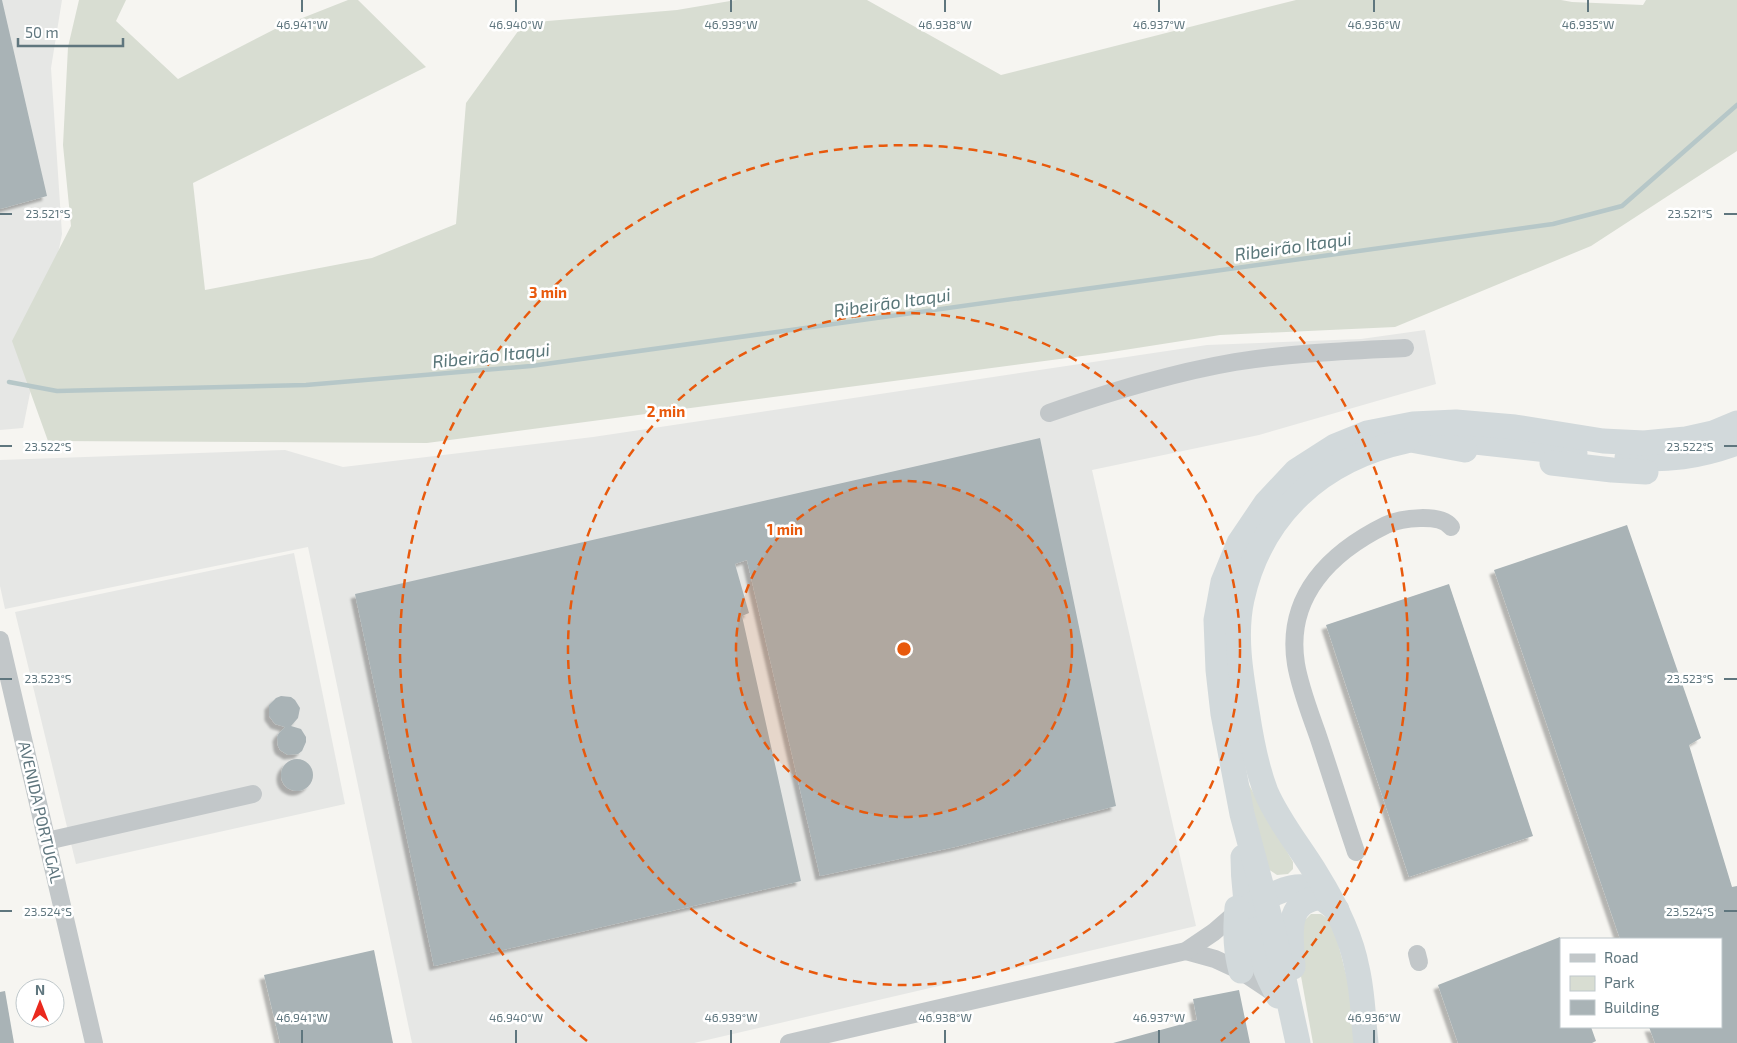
<svg xmlns="http://www.w3.org/2000/svg" width="1737" height="1043" font-family="'Exo 2',sans-serif">
  <defs>
    <filter id="shadow"><feDropShadow dx="-4.5" dy="4.5" stdDeviation="1" flood-color="#0004"/></filter>
  </defs>
  <rect width="100%" height="100%" fill="#f6f5f1"/>
  <g fill="#e6e7e5">
    <path d="M0 0H62L51 68 62 234 23 428 0 430Z"/>
    <path d="M1425 330 1436 384 1259 435 1092 470 1196 926 694 1043H412L308 547 5 609 0 586V460L285 450 343 467 593 437 1207 345 1361 339Z"/>
    <path d="M294 553 345 804 76 864 15 612Z"/>
  </g>
  <g fill="#d8ddd2">
    <path d="M79 0H126L116 21 178 79 277 28 348 0H358L426 67 193 183 205 290 372 258 456 224 466 103 524 23 677 10 736 0H867L1001 75 1296 0H1561L1572 2 1643 5 1646 0H1737V151L1591 246 1395 327 1220 335 1105 353 427 443 48 441 12 341 71 226 63 145 68 47Z"/>
    <path d="M1245 778 1293 862V869L1288 874 1277 875 1268 869Z"/>
    <path d="M1311 914H1321L1330 920 1335 931 1351 994 1355 1043H1313L1299 965 1304 921Z"/>
  </g>
  <g fill="none" stroke-linecap="round" stroke-linejoin="round">
    <path stroke="#b6c7c8" stroke-width="4.5" d="M9 382 57 391 306 385 531 366 1553 224 1622 206 1737 105"/>
  </g>
  <g fill="#a9b3b6" filter="url(#shadow)">
    <path d="M0 0H2L47 196 0 209Z"/>
    <path d="M1040 438 1116 806 955 847 820 876 747 560 735 564 749 613 742 616 801 881 434 966 355 594Z"/>
    <path d="M1627 525 1701 738 1689 745 1732 887 1737 886V1043H1655L1649 1027H1721V939H1620L1494 570Z"/>
    <path d="M1449 584 1533 836 1409 877 1326 625Z"/>
    <path d="M281 696 291 697 295 700 300 708 298 718 291 726 301 729 306 737V742L302 751 298 754 288 755 280 750 278 746 277 737 279 733 285 727 275 724 269 716V705L276 698Z"/>
    <circle cx="297" cy="775" r="16"/>
    <path d="M1560 937 1561 1027H1591L1596 1041 1592 1043H1458L1438 985Z"/>
    <path d="M374 950 393 1043H280L264 975Z"/>
    <path d="M1239 990 1250 1043H1113L1197 1020 1193 999Z"/>
    <path d="M5 991 14 1043H0V992Z"/>
  </g>
  <g fill="none" stroke-linecap="round" stroke-linejoin="round">
    <g stroke="#c2c7c9" stroke-width="18">
      <path d="M1049 413C1110 392 1171 373 1235 362 1291 353 1348 351 1405 348"/>
      <path d="M0 640 94 1043"/>
      <path d="M47 841 253 794"/>
      <path d="M1356 852C1343 814 1331 775 1318 736 1310 713 1300 688 1296 664 1285 596 1331 552 1386 525 1401 518 1440 513 1451 527"/>
      <path d="M1186 951 1215 959 1241 971 1277 995"/>
      <path d="M1417 954 1419 962"/>
      <path d="M789 1043 1186 951 1214 932 1237 912"/>
    </g>
    <g stroke="#d2d9db" stroke-width="25">
      <path d="M1448 439 1575 453"/>
      <path d="M1411 440 1465 450"/>
      <path d="M1627 458C1667 461 1699 457 1737 443"/>
      <path d="M1552 463 1612 470 1646 472"/>
      <path d="M1243 857C1243 907 1255 953 1278 996"/>
      <path d="M1249 906C1270 896 1303 874 1321 897"/>
      <path d="M1237 908C1235 929 1235 950 1241 971"/>
      <path d="M1293 967C1292 938 1282 902 1321 897L1337 910"/>
      <path d="M1298 1043 1273 929 1242 814 1223 714 1218 670 1216 620 1223 582 1239 543 1266 503 1296 471 1335 446 1367 433 1413 424 1456 422 1515 427 1603 441 1644 443 1686 439 1713 433 1737 423"/>
      <path d="M1366 1043C1363 1018 1363 993 1357 968 1351 935 1335 904 1317 875 1300 847 1279 822 1266 792 1256 766 1251 738 1247 711 1241 675 1234 635 1242 599 1261 514 1322 459 1406 441"/>
    </g>
  </g>
  <path fill="none" stroke="#5f767e" stroke-width="2" d="M302 0V12M516 0V12M731 0V12M945 0V12M1159 0V12M1374 0V12M1588 0V12M0 214H12M1724 214H1737M0 446H12M1724 446H1737M0 679H12M1724 679H1737M0 911H12M1724 911H1737M302 1030V1043M516 1030V1043M731 1030V1043M945 1030V1043M1159 1030V1043M1374 1030V1043"/>
  <circle cx="904" cy="649" r="168" fill="#e8590c" fill-opacity=".12"/>
  <g fill="none" stroke="#e8590c" stroke-width="2.5" stroke-dasharray="9 6">
    <circle cx="904" cy="649" r="168"/>
    <circle cx="904" cy="649" r="336"/>
    <path d="M587 1041A504 504 0 1 1 1221 1041"/>
  </g>
  <g text-anchor="middle" dominant-baseline="central" stroke-width="5" stroke-linejoin="round" paint-order="stroke">
    <g font-size="16" fill="#5f767e" stroke="#fff">
      <text transform="translate(41 812) rotate(77)">AVENIDA PORTUGAL</text>
    </g>
    <g font-size="18" font-style="italic" fill="#5a777a" stroke="#fff">
      <text transform="translate(1293 246) rotate(-8)">Ribeirão Itaqui</text>
      <text transform="translate(892 302) rotate(-8)">Ribeirão Itaqui</text>
      <text transform="translate(491 355) rotate(-6)">Ribeirão Itaqui</text>
    </g>
  </g>
  <g font-size="12" text-anchor="middle" fill="#5f767e" stroke="#fff" stroke-width="5" stroke-linejoin="round" paint-order="stroke">
    <text x="302" y="29">46.941°W</text>
    <text x="516" y="29">46.940°W</text>
    <text x="731" y="29">46.939°W</text>
    <text x="945" y="29">46.938°W</text>
    <text x="1159" y="29">46.937°W</text>
    <text x="1374" y="29">46.936°W</text>
    <text x="1588" y="29">46.935°W</text>
    <text x="48" y="218">23.521°S</text>
    <text x="1690" y="218">23.521°S</text>
    <text x="48" y="451">23.522°S</text>
    <text x="1690" y="451">23.522°S</text>
    <text x="48" y="683">23.523°S</text>
    <text x="1690" y="683">23.523°S</text>
    <text x="48" y="916">23.524°S</text>
    <text x="1690" y="916">23.524°S</text>
    <text x="302" y="1022">46.941°W</text>
    <text x="516" y="1022">46.940°W</text>
    <text x="731" y="1022">46.939°W</text>
    <text x="945" y="1022">46.938°W</text>
    <text x="1159" y="1022">46.937°W</text>
    <text x="1374" y="1022">46.936°W</text>
  </g>
  <circle cx="904" cy="649" r="8" fill="#e8590c" stroke="#fff" stroke-width="2.5"/>
  <g font-size="15" text-anchor="middle" font-weight="bold" fill="#e8590c" stroke="#fff" stroke-width="5" stroke-linejoin="round" paint-order="stroke">
    <text x="548" y="298">3 min</text>
    <text x="666" y="417">2 min</text>
    <text x="785" y="535">1 min</text>
  </g>
  <rect x="1560" y="938" width="162" height="90" fill="#ffffff" stroke="#bfc8cb"/>
  <rect x="1570" y="954" width="25" height="8" fill="#c2c7c9" stroke="#bfc8cb"/>
  <text x="1604" y="963" font-size="15" fill="#5f767e">Road</text>
  <rect x="1570" y="976" width="25" height="15" fill="#d8ddd2" stroke="#bfc8cb"/>
  <text x="1604" y="988" font-size="15" fill="#5f767e">Park</text>
  <rect x="1570" y="1000" width="25" height="15" fill="#a9b3b6" stroke="#bfc8cb"/>
  <text x="1604" y="1013" font-size="15" fill="#5f767e">Building</text>
  <g transform="translate(40 1003)"><circle r="24" fill="#ffffff" stroke="#bfc8cb"/>
  <path d="M0-4L9 19L0 12L-9 19Z" fill="#ea291d"/>
  <text y="-8" font-size="14" font-weight="bold" text-anchor="middle" fill="#5f767e">N</text>
  </g>
  <path d="M18 38v8h105v-8" fill="none" stroke="#5f767e" stroke-width="2.5"/>
  <text x="25" y="38" font-size="15" fill="#5f767e" stroke="#ffffff" stroke-width="4" paint-order="stroke">50 m</text>
</svg>
